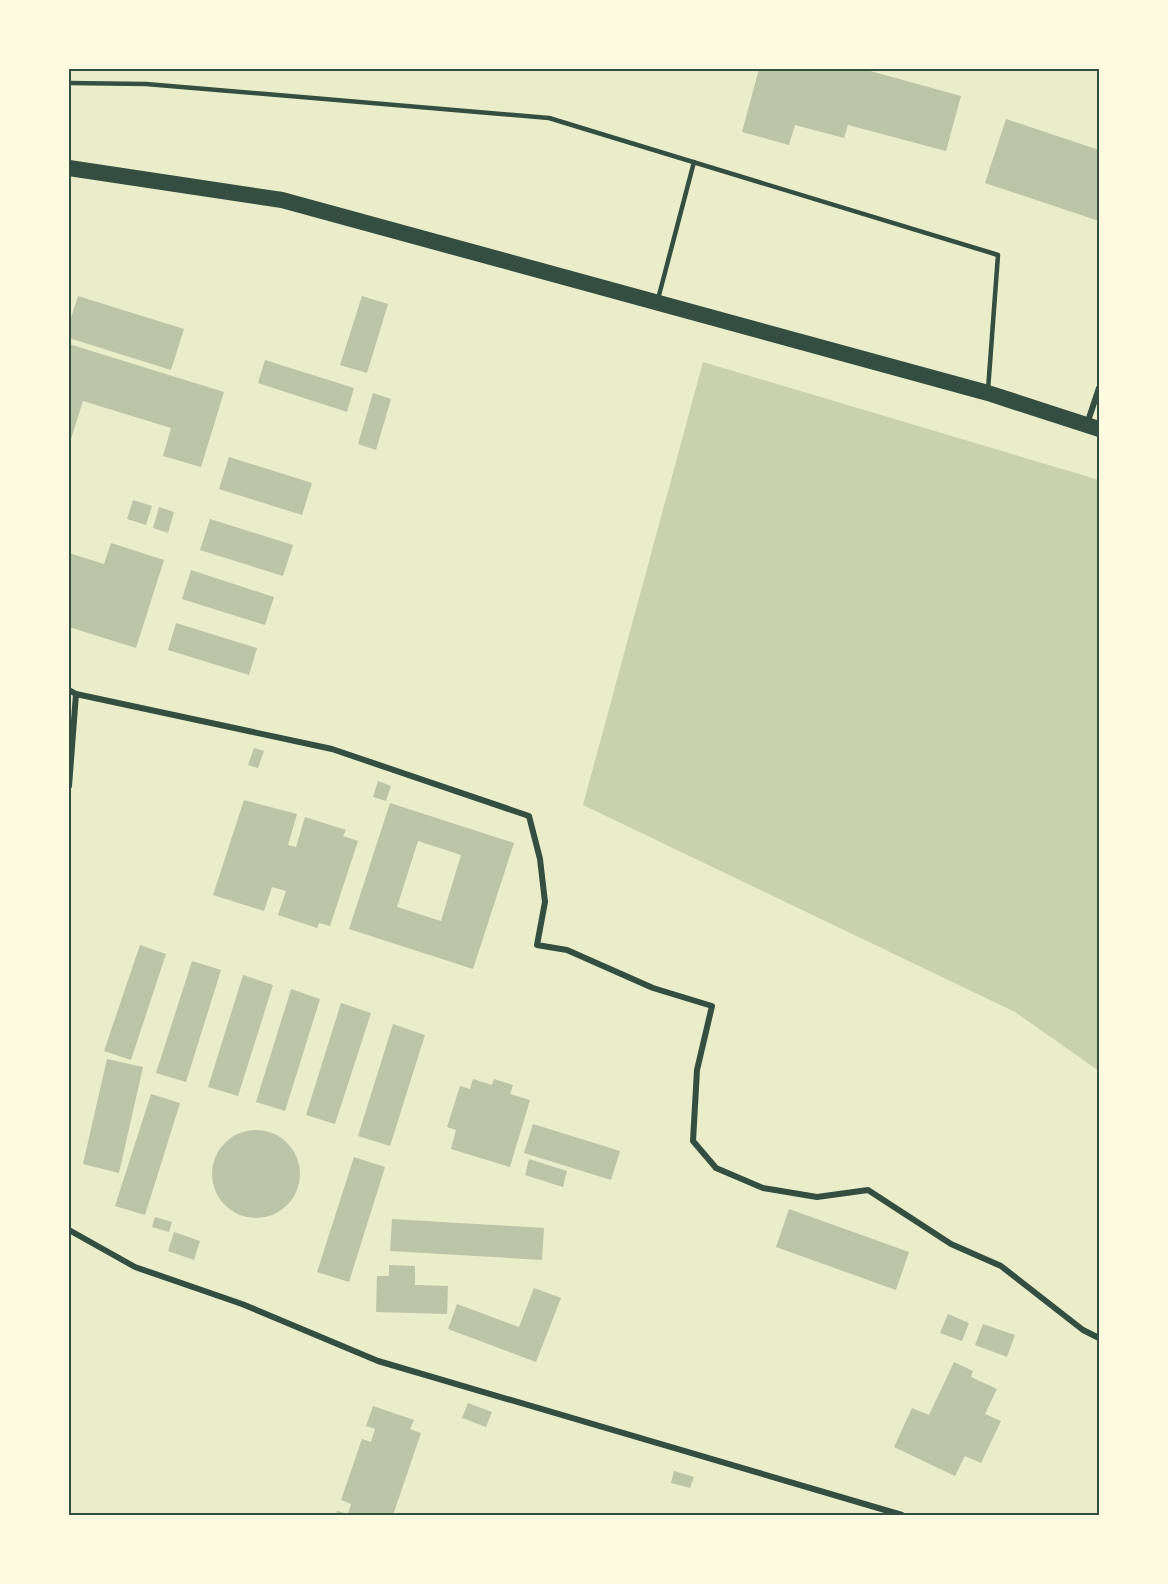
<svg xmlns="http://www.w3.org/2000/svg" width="1168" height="1584" font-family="'Public Sans',sans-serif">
  <rect width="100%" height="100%" fill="#e9edc9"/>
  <path fill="#cad2ad" d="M703 362 1099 480V1071L1015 1012 583 805Z"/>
  <g fill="#bcc5a7" fill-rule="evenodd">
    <path d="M759 69H863L961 96 946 151 848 125 844 138 795 125 789 145 742 132Z"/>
    <path d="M1006 119 1099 150V221L985 183Z"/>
    <path d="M78 296 184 329 171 370 69 338V324Z"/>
    <path d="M362 296 388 304 367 373 340 365Z"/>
    <path d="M69 344 224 392 201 467 163 456 171 428 83 401 69 445Z"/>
    <path d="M265 360 354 388 347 412 258 383Z"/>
    <path d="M373 393 391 399 376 450 358 444Z"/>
    <path d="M229 457 312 483 302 515 219 489Z"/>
    <path d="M133 500 152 506 146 525 127 519Z"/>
    <path d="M159 507 174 512 168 533 153 528Z"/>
    <path d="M210 519 293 545 283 576 200 550Z"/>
    <path d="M111 543 164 560 136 648 69 627V553L104 564Z"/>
    <path d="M191 570 274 597 265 625 182 599Z"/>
    <path d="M176 623 257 648 249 675 168 650Z"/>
    <path d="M254 748 264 751 258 768 248 765Z"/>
    <path d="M378 781 391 786 386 801 373 797Z"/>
    <path d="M244 800 297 814 288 845 296 847 305 817 346 830 343 836 358 841 330 926 319 923 317 928 278 915 286 891 272 887 264 911 213 895Z"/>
    <path d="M390 803 514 843 473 969 349 929ZM418 841 461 855 441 921 397 907Z"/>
    <path d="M140 945 166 954 131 1060 104 1051Z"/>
    <path d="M192 961 221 970 186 1082 156 1073Z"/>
    <path d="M243 975 273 985 238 1096 208 1087Z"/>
    <path d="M291 989 320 999 285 1111 256 1102Z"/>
    <path d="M341 1003 371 1013 335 1124 306 1115Z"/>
    <path d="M393 1024 425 1035 390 1146 358 1136Z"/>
    <path d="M107 1059 143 1067 119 1173 83 1164Z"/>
    <path d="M473 1079 492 1085 494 1079 513 1085 510 1094 530 1100 510 1167 451 1149 456 1130 447 1127 460 1086 470 1089Z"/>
    <path d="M151 1094 180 1103 145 1215 115 1206Z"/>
    <path d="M533 1124 620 1151 611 1180 524 1153Z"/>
    <circle cx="256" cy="1174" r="44"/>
    <path d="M354 1157 385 1167 349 1282 317 1272Z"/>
    <path d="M529 1159 567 1171 563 1187 525 1175Z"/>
    <path d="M789 1209 909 1252 896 1290 776 1247Z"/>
    <path d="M155 1217 172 1222 169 1232 152 1227Z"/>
    <path d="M392 1219 544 1228 542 1260 390 1251Z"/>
    <path d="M174 1232 200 1241 194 1260 168 1251Z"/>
    <path d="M389 1265 415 1266V1285L448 1286 447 1314 376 1312 377 1276H389Z"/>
    <path d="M534 1288 561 1298 536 1362 448 1329 457 1304 519 1327Z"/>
    <path d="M948 1314 969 1323 962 1341 940 1333Z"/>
    <path d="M983 1324 1015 1335 1007 1357 975 1345Z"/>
    <path d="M954 1362 973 1371 971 1377 997 1389 985 1414 1001 1421 981 1463 965 1456 955 1476 894 1447 912 1408 929 1415Z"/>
    <path d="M468 1403 492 1412 486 1427 462 1418Z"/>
    <path d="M373 1406 414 1420 410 1429 421 1433 393 1515H336L337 1511 348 1514 351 1504 341 1500 362 1439 371 1442 375 1429 366 1426Z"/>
    <path d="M674 1471 694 1477 690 1488 671 1483Z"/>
  </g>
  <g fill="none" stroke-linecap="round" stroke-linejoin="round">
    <g stroke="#344e41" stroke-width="4.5">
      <path d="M69 83 146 84 549 118 998 255 988 390"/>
      <path d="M658 299 694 162"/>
    </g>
    <g stroke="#344e41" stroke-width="6">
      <path d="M1087 424 1099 388"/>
      <path d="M69 690 76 694 332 749 529 816 540 859 545 902 537 945 567 950 653 988 712 1006 697 1070 693 1141 716 1168 763 1188 817 1197 868 1190 951 1244 1001 1266 1083 1330 1099 1338"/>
      <path d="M69 786 76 694"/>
      <path d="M69 1230 135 1267 242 1304 378 1361 902 1515"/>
    </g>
    <path stroke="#344e41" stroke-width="16" d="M69 168 282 200 988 393 1099 429"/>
  </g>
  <rect width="1168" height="1584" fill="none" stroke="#fefae0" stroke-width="141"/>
  <rect x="70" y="70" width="1028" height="1444" fill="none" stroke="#344e41" stroke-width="2"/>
</svg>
